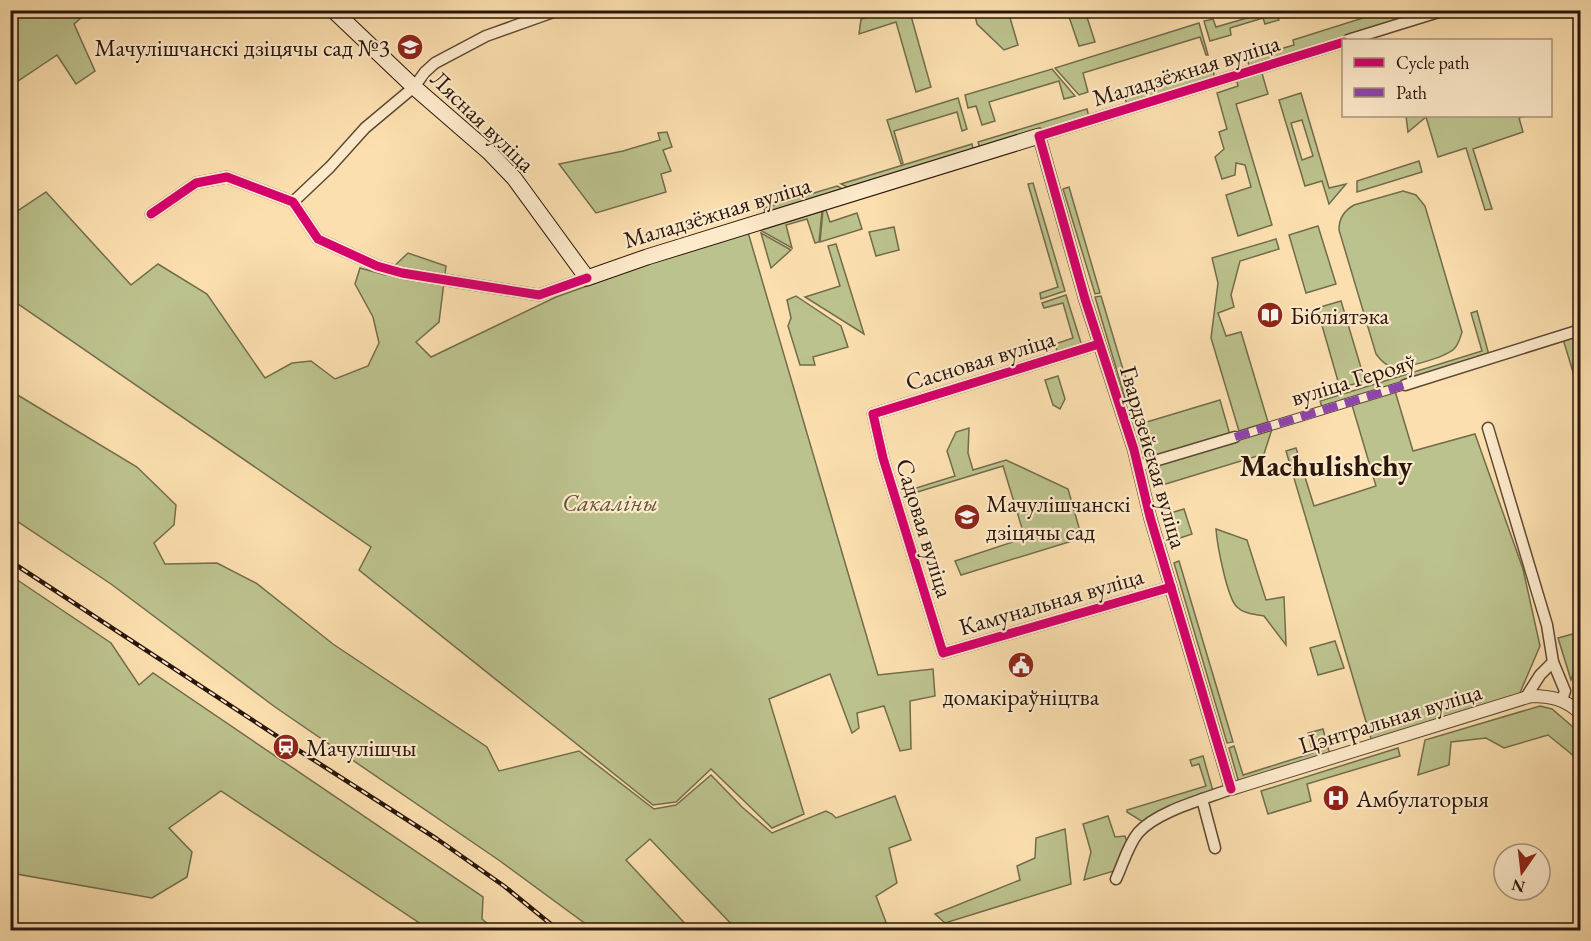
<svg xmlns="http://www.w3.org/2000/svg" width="1591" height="941" font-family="'EB Garamond',serif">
  <rect width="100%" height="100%" fill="#fcdfaf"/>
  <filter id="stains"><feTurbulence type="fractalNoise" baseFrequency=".00333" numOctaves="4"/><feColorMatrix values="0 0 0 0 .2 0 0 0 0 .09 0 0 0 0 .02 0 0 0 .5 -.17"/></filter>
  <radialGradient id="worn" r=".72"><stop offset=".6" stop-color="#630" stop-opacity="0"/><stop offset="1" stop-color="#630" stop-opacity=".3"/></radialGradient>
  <g fill="#bcc28d" stroke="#726c4c" stroke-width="1.5" fill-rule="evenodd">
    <path d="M11 10 89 11 74 24 95 71 76 84 57 55 12 85 10 83Z"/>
    <path d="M1264 10 1276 11 1279 20 1265 24 1263 18 1230 28 1231 35 1210 41 1204 21 1213 19 1216 27 1264 13Z"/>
    <path d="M892 11H929L911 16 931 87 916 92 896 22 859 34 861 19Z"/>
    <path d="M974 11H1008L1018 45 1004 50 977 24Z"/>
    <path d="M1067 11H1085L1095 42 1079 46Z"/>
    <path d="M1385 11H1436L1250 68 1247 59 1294 45 1293 40Z"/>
    <path d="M1199 23 1208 55H1206L1200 37 1083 73 1088 92 1079 95 1055 68Z"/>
    <path d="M1052 69 1075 96 1064 99 1059 81 989 102 995 121 982 125 976 106 968 108 965 95Z"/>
    <path d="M1213 70 1215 79 1127 105 1125 97Z"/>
    <path d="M1261 70 1268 94 1236 104 1272 225 1238 236 1226 195 1251 187 1245 165 1236 163 1235 175 1222 179 1215 157 1224 149 1219 132 1227 129 1217 93 1238 86 1236 78Z"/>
    <path d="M1301 93 1329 188 1346 184 1329 204 1322 181 1305 186 1279 100ZM1302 120 1313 156 1302 160 1291 123Z"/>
    <path d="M958 98 967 129 962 131 957 112 894 131 903 163 901 164 887 120Z"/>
    <path d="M1087 109 1089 118 981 151 978 142Z"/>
    <path d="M1406 116H1525L1519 118 1523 132 1473 149 1492 209 1485 210 1466 148 1438 157 1426 117 1408 132Z"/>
    <path d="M667 132 672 147 663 150 671 171 661 174 666 192 596 213 559 164 623 151 660 140 658 133Z"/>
    <path d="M972 144 974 153 853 190 841 184Z"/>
    <path d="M1419 161 1422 172 1357 192V181Z"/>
    <path d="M1033 183 1065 291 1041 299 1040 293 1058 287 1028 184Z"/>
    <path d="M837 186 848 192 766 217 764 208Z"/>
    <path d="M1069 187 1100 293 1095 294 1063 189Z"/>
    <path d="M1403 191 1416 195 1425 206 1462 332C1460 338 1459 344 1454 349 1445 357 1401 371 1390 366 1383 364 1380 359 1376 354L1339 230C1339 218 1344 211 1354 205Z"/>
    <path d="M46 192 131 285 158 264 207 294 265 378 292 363 311 361 335 379 368 366 379 343 373 317 355 284 360 268 385 275 408 253 446 266 439 322 416 342 431 357 556 297 747 229 878 675 933 669 935 696 910 701 911 749 900 751 884 706 857 713 859 728 852 733 830 674 769 699 804 814 772 828 711 769 676 802 653 805 359 570 371 547 11 299 10 216Z"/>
    <path d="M823 210H826L830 222 857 213 862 229 820 242Z"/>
    <path d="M822 211 819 242 815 243 807 219 786 225 792 248 760 230Z"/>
    <path d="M1318 226 1336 284 1306 293 1289 235Z"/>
    <path d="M894 227 899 250 876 256 869 232Z"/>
    <path d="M761 233 791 250 771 268Z"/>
    <path d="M1276 239 1279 249 1240 261 1231 295 1234 307 1218 313 1226 336 1241 332 1268 422 1239 431 1211 338 1218 283 1212 258Z"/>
    <path d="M836 244 864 334 805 297 840 286 828 246Z"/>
    <path d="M1066 295 1082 346 1058 354 1055 344 1073 338 1063 303 1044 308 1042 303Z"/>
    <path d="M796 296 841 326 848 347 813 357 815 365H800L788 326 791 318 787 300Z"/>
    <path d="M1101 296 1131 396 1125 398 1095 297Z"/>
    <path d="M1341 301 1365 381 1340 388 1317 308Z"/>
    <path d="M1477 311 1489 355 1322 407 1320 401 1482 351 1471 313Z"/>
    <path d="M1580 334V349L1578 350 1580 358V380L1576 382 1563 339Z"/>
    <path d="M1058 376 1065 399 1060 409 1053 405 1045 380Z"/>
    <path d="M11 391 137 467 176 505 174 525 154 543 165 564 217 563 256 583 333 644 487 747 499 771 579 751 654 809 676 805 711 775 742 807 772 833 826 811 832 814 836 818 895 796 911 840 889 848 897 883 876 896 887 925 870 930H737L650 839 626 860 691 930H594L500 861 275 707 111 584 11 517Z"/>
    <path d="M1395 391 1413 451 1475 434 1523 569 1540 646 1519 695 1372 742 1286 451 1296 448 1314 506 1376 486 1352 405Z"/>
    <path d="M1220 400 1230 435 1151 459 1140 424Z"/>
    <path d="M969 428 968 453 973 470 1006 460 1068 489 1082 538 961 575 955 561 1025 538 1003 466 914 493 913 489 955 476 947 451 956 432Z"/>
    <path d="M1272 429 1264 454 1159 486 1152 466Z"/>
    <path d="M1184 509 1192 534 1174 540 1167 514Z"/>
    <path d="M1216 529 1247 540 1266 600 1284 597 1286 645 1264 616C1254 614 1244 614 1237 607 1227 598 1217 544 1216 529Z"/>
    <path d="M1179 561 1233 742 1227 743 1174 563Z"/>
    <path d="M10 575 111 643 139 685 153 673 483 897 482 919 495 930H430L221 791 169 828 192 852 187 877 152 898 11 873Z"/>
    <path d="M1580 632V658L1571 680 1558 638Z"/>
    <path d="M1335 641 1344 668 1318 675 1310 648Z"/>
    <path d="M1540 706 1552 709 1580 733V761L1548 735 1504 748 1486 738 1451 742 1449 765 1418 775 1425 740Z"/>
    <path d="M1323 729 1330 755 1239 783 1229 748 1234 746 1243 775 1313 753 1308 733Z"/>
    <path d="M1398 748 1400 756 1307 784 1311 801 1268 814 1261 791Z"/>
    <path d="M1203 756 1213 791 1143 822 1127 812V810L1206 786 1199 764 1192 766 1190 760Z"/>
    <path d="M1108 816 1115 837 1125 836 1127 842 1114 871 1084 880 1091 852 1083 824Z"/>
    <path d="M1065 829 1071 884 945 923 935 914 1020 880 1017 866 1035 858 1036 838Z"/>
  </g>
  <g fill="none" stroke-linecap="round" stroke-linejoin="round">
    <defs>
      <path id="pedestrian" d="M1235 437 1405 385"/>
      <g id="minor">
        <path d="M1348 40 1445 10"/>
        <path d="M1039 136 1344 42"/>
        <path d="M293 202 330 167 365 128 414 87 425 72 435 63 486 36 559 10"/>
        <path d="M151 214 196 183 227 177 293 202 318 239 377 266 402 273 539 295 587 278"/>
        <path d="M1099 344 873 414 883 458 943 653 1171 587"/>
        <path d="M1405 385 1580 330"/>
        <path d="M1488 428 1547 625 1553 662 1565 691 1562 700"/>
        <path d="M1138 466 1235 437"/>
        <path d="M1526 697 1540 675 1553 662"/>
        <path d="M1202 799 1215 848"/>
        <path d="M1116 879C1123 864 1128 845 1138 833 1157 811 1205 799 1231 789"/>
      </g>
      <path id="tertiary" d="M1039 136 1085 299 1134 450 1150 517 1231 789 1531 696C1551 696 1565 699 1580 713"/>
      <path id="secondary" d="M333 10 414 87 489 152 514 178 587 278 647 257 1039 136"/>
    </defs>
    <use href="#pedestrian" stroke="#5e4833" stroke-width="10"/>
    <use href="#minor" stroke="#5e4833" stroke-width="13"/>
    <use href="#tertiary" stroke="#5e4833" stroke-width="14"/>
    <use href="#secondary" stroke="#29150a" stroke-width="17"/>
    <use href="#pedestrian" stroke="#fdeacb" stroke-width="8"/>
    <use href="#minor" stroke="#fdeacb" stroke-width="10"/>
    <use href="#tertiary" stroke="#fdeacb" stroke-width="12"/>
    <use href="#secondary" stroke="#fdeacb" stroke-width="15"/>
    <defs>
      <path id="rail" d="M10 561 295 748 437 839 504 886 558 930"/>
    </defs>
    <use href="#rail" stroke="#29150a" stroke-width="4.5"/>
    <use href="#rail" stroke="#fdeacb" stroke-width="2" stroke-dasharray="7" stroke-linecap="butt"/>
    <path stroke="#8e44ad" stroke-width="8" stroke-dasharray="15 8" stroke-linecap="butt" d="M1235 437 1405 385"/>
    <defs>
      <g id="cycleway">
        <path d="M151 214 196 183 227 177 293 202 318 239 377 266 402 273 539 295 587 278"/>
        <path d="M1099 344 873 414 883 458 943 653 1171 587"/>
        <path d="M1231 789 1150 517 1134 450 1085 299 1039 136 1344 42"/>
      </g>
    </defs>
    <use href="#cycleway" stroke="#fdeacb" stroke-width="13"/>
    <use href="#cycleway" stroke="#d6006c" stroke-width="9"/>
  </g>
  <defs>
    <symbol id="school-disc" viewBox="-11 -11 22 22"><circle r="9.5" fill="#8f2418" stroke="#fdeacb"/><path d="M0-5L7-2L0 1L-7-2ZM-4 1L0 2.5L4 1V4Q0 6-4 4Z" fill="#fff"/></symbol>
    <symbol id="library-disc" viewBox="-11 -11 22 22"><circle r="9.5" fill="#8f2418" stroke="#fdeacb"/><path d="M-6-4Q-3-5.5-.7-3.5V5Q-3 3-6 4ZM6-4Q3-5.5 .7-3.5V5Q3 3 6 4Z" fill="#fff"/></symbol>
    <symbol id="civic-disc" viewBox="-11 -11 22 22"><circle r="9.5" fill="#8f2418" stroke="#fdeacb"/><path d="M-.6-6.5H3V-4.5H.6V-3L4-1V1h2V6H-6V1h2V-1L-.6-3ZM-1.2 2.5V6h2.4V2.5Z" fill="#fff"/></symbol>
    <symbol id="station-disc" viewBox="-11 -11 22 22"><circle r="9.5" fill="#8f2418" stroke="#fdeacb"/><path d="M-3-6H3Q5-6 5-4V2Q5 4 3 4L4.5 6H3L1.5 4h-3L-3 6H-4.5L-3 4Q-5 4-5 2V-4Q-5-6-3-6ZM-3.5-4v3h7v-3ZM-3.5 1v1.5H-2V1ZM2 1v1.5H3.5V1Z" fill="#fff"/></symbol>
    <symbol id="hospital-disc" viewBox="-11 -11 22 22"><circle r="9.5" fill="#8f2418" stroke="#fdeacb"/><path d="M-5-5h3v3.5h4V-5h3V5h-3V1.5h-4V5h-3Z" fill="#fff"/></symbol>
  </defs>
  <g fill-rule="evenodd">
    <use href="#school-disc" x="395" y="32" width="30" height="30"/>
    <use href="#library-disc" x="1255" y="300" width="30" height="30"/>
    <use href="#school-disc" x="952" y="502" width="30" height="30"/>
    <use href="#civic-disc" x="1006" y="650" width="30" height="30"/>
    <use href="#station-disc" x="271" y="732" width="30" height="30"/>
    <use href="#hospital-disc" x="1321" y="783" width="30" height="30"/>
  </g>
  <g text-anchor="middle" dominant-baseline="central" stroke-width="4.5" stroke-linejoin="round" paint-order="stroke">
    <g font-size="24" fill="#29150a" stroke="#fdeacb" text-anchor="start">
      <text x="390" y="47" text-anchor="end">Мачулішчанскі дзіцячы сад №3</text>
      <text x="1290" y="315">Бібліятэка</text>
      <text x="986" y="503">Мачулішчанскі<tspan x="986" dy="28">дзіцячы сад</tspan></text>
      <text x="1021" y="696" text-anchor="middle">домакіраўніцтва</text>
      <text x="306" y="747">Мачулішчы</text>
      <text x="1356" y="798">Амбулаторыя</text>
    </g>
    <g font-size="24" fill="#29150a" stroke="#fdeacb">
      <text transform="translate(1186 70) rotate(-17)">Маладзёжная вуліца</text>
      <text transform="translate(483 121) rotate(44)">Лясная вуліца</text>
      <text transform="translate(717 212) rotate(-17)">Маладзёжная вуліца</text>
      <text transform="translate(980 360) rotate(-17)">Сасновая вуліца</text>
      <text transform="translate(1353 379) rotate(-17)">вуліца Герояў</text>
      <text transform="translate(1154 457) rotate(74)">Гвардзейская вуліца</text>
      <text transform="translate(925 528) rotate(73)">Садовая вуліца</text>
      <text transform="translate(1051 601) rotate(-16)">Камунальная вуліца</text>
      <text transform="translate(1390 718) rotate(-17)">Цэнтральная вуліца</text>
    </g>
    <g font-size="24" font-style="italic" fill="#5c5238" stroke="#fdeacb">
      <text x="610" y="502">Сакаліны</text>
    </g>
    <g font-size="30" font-weight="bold" fill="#29150a" stroke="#fdeacb">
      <text x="1326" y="465">Machulishchy</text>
    </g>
  </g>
  <rect width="1591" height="941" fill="none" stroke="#fcdfaf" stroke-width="36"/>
  <rect x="12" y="12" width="1567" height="917" fill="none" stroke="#29150a" stroke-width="3"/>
  <rect x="18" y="18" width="1555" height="905" fill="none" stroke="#29150a" stroke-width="1.5"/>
  <rect x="1342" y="39" width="210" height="78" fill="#fdeacb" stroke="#a8957e" stroke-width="1.5"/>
  <rect x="1354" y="58" width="30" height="9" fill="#d6006c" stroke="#a8957e" stroke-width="1.5"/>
  <text x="1396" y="69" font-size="18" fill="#29150a">Cycle path</text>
  <rect x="1354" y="88" width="30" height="9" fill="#8e44ad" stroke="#a8957e" stroke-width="1.5"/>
  <text x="1396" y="99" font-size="18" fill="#29150a">Path</text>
  <g transform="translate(1522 872) rotate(194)"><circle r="28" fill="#fdeacb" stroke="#a8957e" stroke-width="1.5"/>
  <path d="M0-4.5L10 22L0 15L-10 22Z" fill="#8f2418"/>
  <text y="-9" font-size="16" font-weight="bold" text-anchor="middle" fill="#29150a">N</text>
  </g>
  <rect width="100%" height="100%" filter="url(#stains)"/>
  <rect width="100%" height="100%" fill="url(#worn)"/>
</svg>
